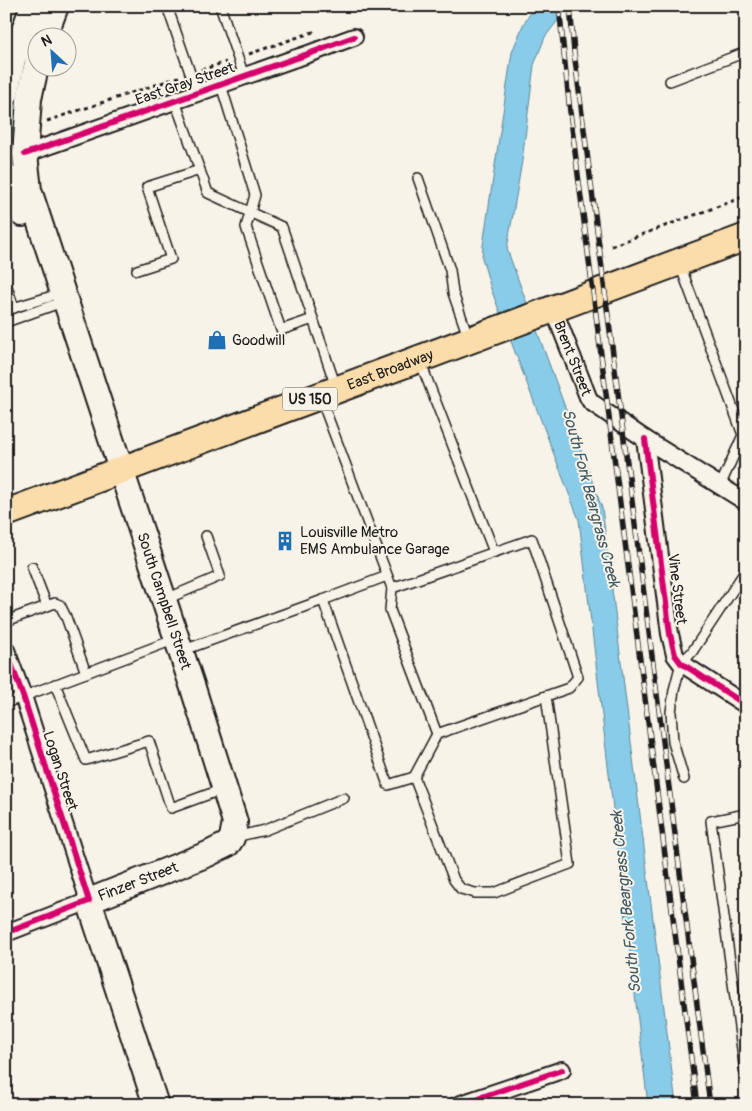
<svg xmlns="http://www.w3.org/2000/svg" width="752" height="1111" font-family="Pangolin,sans-serif">
  <rect width="100%" height="100%" fill="#f7f3e8"/>
  <filter id="ink" filterUnits="userSpaceOnUse"><feTurbulence type="fractalNoise" baseFrequency=".02" numOctaves="2"/><feDisplacementMap in="SourceGraphic" scale="10" xChannelSelector="R" yChannelSelector="G"/><feConvolveMatrix kernelMatrix="1 2 1 2 8 2 1 2 1" color-interpolation-filters="sRGB"/></filter>
  <g filter="url(#ink)">
    <path fill="#88cce9" stroke="#5d8697" d="M535 6H569L545 37 534 65 522 161 507 249 602 508 676 1105H648L579 520 491 289 482 258 483 245 512 52 523 25Z"/>
    <g fill="none" stroke-linecap="round" stroke-linejoin="round">
      <defs>
        <g id="service">
          <path d="M167 6 197 93"/>
          <path d="M220 6 244 76"/>
          <path d="M670 81 746 52"/>
          <path d="M221 85 255 195 246 227 281 330 313 319"/>
          <path d="M175 101 208 193 282 227 336 387"/>
          <path d="M418 178 450 270 453 293 469 339"/>
          <path d="M680 265 743 435 720 486"/>
          <path d="M137 270 171 259 147 187 200 170"/>
          <path d="M6 284 14 308"/>
          <path d="M6 310 49 297"/>
          <path d="M6 322 65 301"/>
          <path d="M420 361 494 552"/>
          <path d="M738 497 746 486"/>
          <path d="M32 567 47 606"/>
          <path d="M392 588 390 610 437 734"/>
          <path d="M164 600 220 576 206 536"/>
          <path d="M323 600 387 576"/>
          <path d="M6 621 55 603 60 605 66 617 86 673"/>
          <path d="M181 651 323 600 388 785 414 777 454 880 461 889 475 893H494L570 864 546 696 569 688 578 677 532 539 392 588 321 399"/>
          <path d="M55 684 86 760 149 741 171 808 223 789"/>
          <path d="M6 703 176 639"/>
          <path d="M414 777 437 734 546 696"/>
          <path d="M684 779 673 742 671 712 674 690 681 663 692 652 746 570"/>
          <path d="M746 814 711 821 746 1079"/>
          <path d="M235 837 265 830 344 798"/>
        </g>
        <g id="minor">
          <path d="M25 154 293 59C314 53 333 44 354 37"/>
          <path id="s1" d="M553 308 588 397 591 402 645 439 746 502"/>
          <path d="M645 439 670 634 675 655 681 663 746 705"/>
          <path d="M6 650 23 696 89 901 6 933"/>
          <path d="M458 1105 562 1070"/>
        </g>
        <g id="secondary">
          <path d="M44 38 56 6"/>
          <path id="s2" d="M38 58 29 99 25 154 29 190 193 688 235 822 232 838 228 844 208 854 89 901 156 1105"/>
          <path d="M6 93 13 59 33 6"/>
          <path d="M6 176 12 185 22 214"/>
        </g>
        <g id="primary">
          <path id="s3" d="M6 513 746 237"/>
        </g>
      </defs>
      <use href="#service" stroke="#1c1c1c" stroke-width="12"/>
      <use href="#minor" stroke="#1c1c1c" stroke-width="20"/>
      <use href="#secondary" stroke="#1c1c1c" stroke-width="28"/>
      <use href="#primary" stroke="#1c1c1c" stroke-width="30"/>
      <g stroke="#1c1c1c" stroke-width="3" stroke-dasharray="4 4" stroke-linecap="butt">
        <path d="M249 54 313 32 314 36"/>
        <path d="M201 70 226 62"/>
        <path d="M47 121 179 77"/>
        <path d="M611 246 746 196"/>
      </g>
      <use href="#service" stroke="#f7f3e8" stroke-width="9"/>
      <use href="#minor" stroke="#f7f3e8" stroke-width="16"/>
      <use href="#secondary" stroke="#f7f3e8" stroke-width="24"/>
      <use href="#primary" stroke="#fbddab" stroke-width="26"/>
      <defs>
        <g id="rail">
          <path d="M559 6 570 112 697 1105"/>
          <path d="M570 6 574 52 710 1105"/>
        </g>
      </defs>
      <use href="#rail" stroke="#1c1c1c" stroke-width="5.5"/>
      <use href="#rail" stroke="#f7f3e8" stroke-width="4" stroke-dasharray="11" stroke-linecap="butt"/>
      <defs>
        <g id="cycleway">
          <path d="M25 154 293 59C314 53 333 44 354 37"/>
          <path d="M645 439 670 634 675 655 681 663 746 705"/>
          <path d="M6 650 23 696 89 901 6 933"/>
          <path d="M458 1105 562 1070"/>
        </g>
      </defs>
      <use href="#cycleway" stroke="#f7f3e8" stroke-width="9"/>
      <use href="#cycleway" stroke="#d6006c" stroke-width="6"/>
    </g>
  </g>
  <defs>
    <symbol id="shop-bare" viewBox="-9 -9 18 18"><path d="M-5-2.5h2.3a2.7 3.5 0 0 1 5.4 0H5L5.5 6h-11ZM-1.5-2.5h3a1.5 2.3 0 0 0-3 0Z" fill="#1f6fb2" stroke="#f7f3e8" stroke-width="2.5" paint-order="stroke"/></symbol>
    <symbol id="building-bare" viewBox="-9 -9 18 18"><path d="M-4-6H4V6H1V3H-1V6H-4ZM-2.5-4.3h1.7v1.8h-1.7ZM.8-4.3h1.7v1.8H.8ZM-2.5-1h1.7V.8h-1.7ZM.8-1h1.7V.8H.8Z" fill="#1f6fb2" stroke="#f7f3e8" stroke-width="2.5" paint-order="stroke"/></symbol>
  </defs>
  <g fill-rule="evenodd">
    <use href="#shop-bare" x="203" y="326" width="28" height="28"/>
    <use href="#building-bare" x="271" y="527" width="28" height="28"/>
  </g>
  <g text-anchor="middle" dominant-baseline="central" stroke-width="4" stroke-linejoin="round" paint-order="stroke">
    <rect fill="#f7f3e8" stroke="#5e5c59" stroke-width="1" x="282.5" y="387.5" width="55" height="23" rx="4"/>
    <g font-size="14" font-weight="bold" fill="#1c1c1c">
      <text x="310" y="399">US 150</text>
    </g>
    <g font-size="15" fill="#1c1c1c" stroke="#f7f3e8">
      <text transform="translate(185 84) rotate(-19)">East Gray Street</text>
      <text stroke="none"><textPath href="#s1" startOffset="54">Brent Street</textPath></text>
      <text stroke="none"><textPath href="#s3" startOffset="410">East Broadway</textPath></text>
      <text transform="translate(677 589) rotate(83)">Vine Street</text>
      <text stroke="none"><textPath href="#s2" startOffset="566">South Campbell Street</textPath></text>
      <text transform="translate(60 771) rotate(72)">Logan Street</text>
      <text transform="translate(138 882) rotate(-21)">Finzer Street</text>
    </g>
    <g font-size="15" fill="#1c1c1c" stroke="#f7f3e8" text-anchor="start">
      <text x="232" y="340">Goodwill</text>
      <text x="300" y="532">Louisville Metro<tspan x="300" dy="17">EMS Ambulance Garage</tspan></text>
    </g>
    <g font-size="16" font-style="italic" fill="#425a64" stroke="#f7f3e8">
      <text transform="translate(591 498) rotate(75)">South Fork Beargrass Creek</text>
      <text transform="translate(626 902) rotate(-96)">South Fork Beargrass Creek</text>
    </g>
  </g>
  <rect width="752" height="1111" fill="none" stroke="#f7f3e8" stroke-width="25"/>
  <rect x="12" y="12" width="727" height="1086" fill="none" stroke="#1c1c1c" stroke-width="2" filter="url(#ink)"/>
  <g transform="translate(52 52) rotate(334)"><circle r="24" fill="#f7f3e8" stroke="#9f9d96"/>
  <path d="M0-4L9 19L0 12L-9 19Z" fill="#1f6fb2"/>
  <text y="-8" font-size="14" font-weight="bold" text-anchor="middle" fill="#1c1c1c">N</text>
  </g>
</svg>
